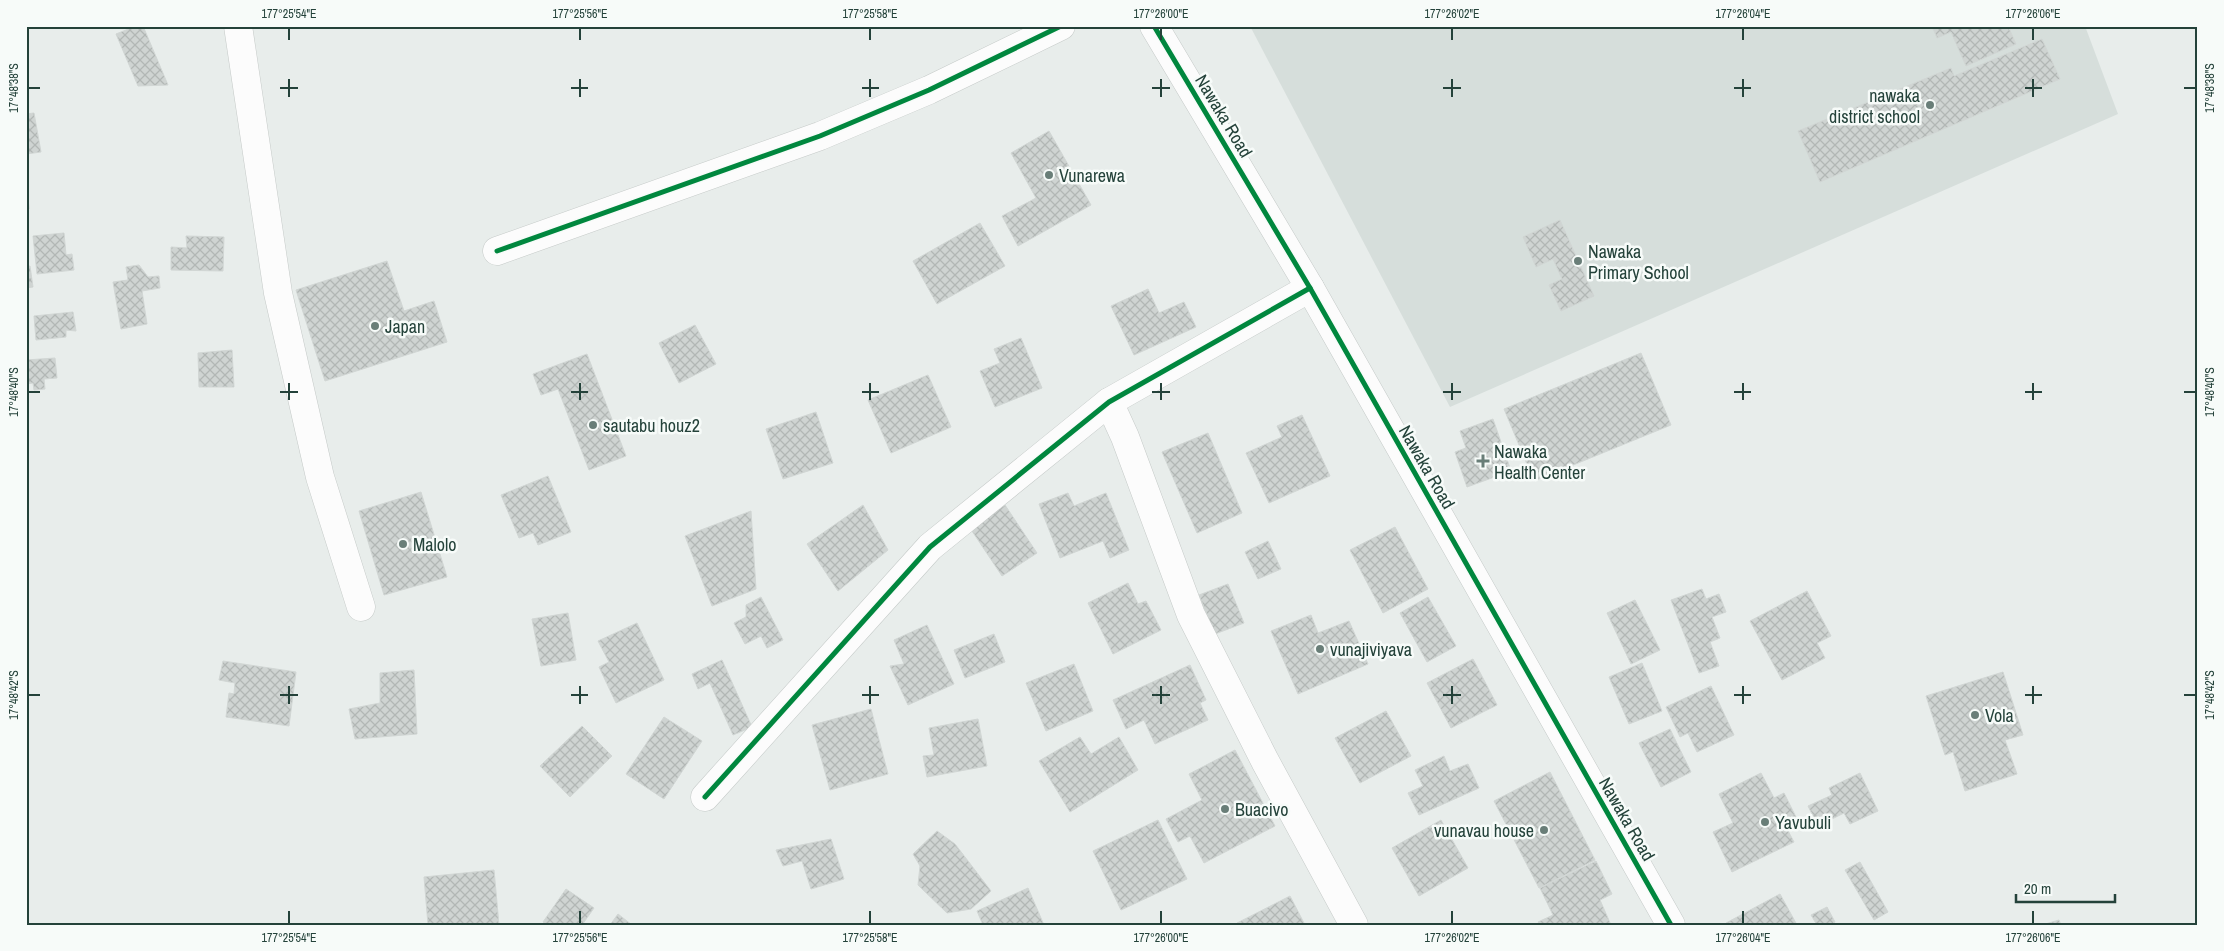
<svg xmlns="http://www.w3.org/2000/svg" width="2224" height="951" font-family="'Archivo Narrow',sans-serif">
  <defs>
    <pattern id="building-cross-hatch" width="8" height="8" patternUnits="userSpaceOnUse" patternTransform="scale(1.25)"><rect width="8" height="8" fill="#cfd4d2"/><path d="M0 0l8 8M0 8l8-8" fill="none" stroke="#b2b7b5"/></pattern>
  </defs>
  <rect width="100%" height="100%" fill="#e8edeb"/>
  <path fill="#d6dedb" d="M1250 26H2085L2118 114 1450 407Z"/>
  <g fill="url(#building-cross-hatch)" stroke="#d1d6d4">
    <path d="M136 26H143L168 85 138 86 116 34Z"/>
    <path d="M1932 26H2008L2016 44 1966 66 1951 32 1937 38Z"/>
    <path d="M2042 39 2060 79 1820 182 1798 131 1951 68 1954 76Z"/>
    <path d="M34 113 41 152 26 154V114Z"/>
    <path d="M1049 131 1091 205 1018 246 1002 216 1036 198 1011 153Z"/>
    <path d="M26 173 29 209H26Z"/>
    <path d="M1560 220 1594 296 1561 311 1549 285 1562 279 1553 259 1536 267 1523 237Z"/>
    <path d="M980 223 1005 266 937 304 913 261Z"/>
    <path d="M64 233 66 255 72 254 74 270 37 274 33 236Z"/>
    <path d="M186 236 224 237 223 271 171 270V247L187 248Z"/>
    <path d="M387 261 404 311 434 301 447 342 325 381 296 290Z"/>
    <path d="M139 265 148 277 159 276 160 288 142 291 147 324 121 329 113 282 128 280 126 267Z"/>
    <path d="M30 266 33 287 26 288V267Z"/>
    <path d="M1148 289 1159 313 1184 302 1196 327 1134 355 1111 306Z"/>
    <path d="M73 312 76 331 66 330V337L36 340 34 316Z"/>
    <path d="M695 325 716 364 679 383 659 343Z"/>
    <path d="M1021 338 1042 388 995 407 980 371 1000 363 994 349Z"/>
    <path d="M232 350 234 387H199L198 353Z"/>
    <path d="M1641 353 1671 425 1534 481 1504 409Z"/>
    <path d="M587 354 626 456 589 470 558 389 541 395 533 374Z"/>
    <path d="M55 358 57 378 44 379 45 389 34 390 33 383 26 384V360Z"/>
    <path d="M928 375 951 427 891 453 868 400Z"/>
    <path d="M816 412 833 463 783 479 766 429Z"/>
    <path d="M1302 415 1330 476 1269 503 1246 453 1282 437 1277 426Z"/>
    <path d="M1493 419 1511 471 1467 487 1455 452 1466 448 1460 431Z"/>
    <path d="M1208 433 1242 513 1197 533 1162 452Z"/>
    <path d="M548 476 571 532 538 545 533 533 519 538 501 495Z"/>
    <path d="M421 492 447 577 384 595 359 511Z"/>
    <path d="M1068 493 1074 506 1106 493 1129 550 1110 558 1103 541 1060 558 1039 504Z"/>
    <path d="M863 505 888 550 838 591 807 544Z"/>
    <path d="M1005 505 1037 553 1002 576 970 528Z"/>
    <path d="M751 511 756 589 712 606 685 536Z"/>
    <path d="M1395 527 1428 589 1383 613 1350 550Z"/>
    <path d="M1268 541 1281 569 1258 579 1245 552Z"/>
    <path d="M1128 583 1138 604 1146 601 1161 630 1113 654 1088 603Z"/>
    <path d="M1228 584 1244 623 1215 634 1199 595Z"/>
    <path d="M1702 589 1706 599 1719 594 1726 612 1712 617 1720 638 1710 642 1719 666 1699 673 1671 600Z"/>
    <path d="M1807 591 1831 636 1817 643 1825 658 1782 680 1750 621Z"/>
    <path d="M761 597 783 640 767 648 761 636 745 644 734 623 746 617V605Z"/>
    <path d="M1428 597 1456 646 1427 662 1400 613Z"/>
    <path d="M1635 600 1660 650 1631 664 1607 613Z"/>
    <path d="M568 613 576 660 541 666 532 619Z"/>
    <path d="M1311 615 1318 633 1349 621 1368 664 1298 694 1271 631Z"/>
    <path d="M637 623 664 680 616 703 599 667 609 662 598 641Z"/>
    <path d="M927 625 954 684 908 705 890 666 904 664 894 640Z"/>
    <path d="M994 634 1005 662 965 678 954 650Z"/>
    <path d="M1473 659 1497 705 1451 728 1427 683Z"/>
    <path d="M722 660 752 727 733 735 710 683 698 689 692 674Z"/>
    <path d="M223 661 296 672 289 726 226 717 229 693 234 694 235 683 219 680Z"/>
    <path d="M1642 663 1662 711 1629 724 1609 677Z"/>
    <path d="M1074 664 1093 711 1046 731 1026 683Z"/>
    <path d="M1190 665 1206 700 1200 703 1208 720 1155 744 1144 720 1126 729 1113 700Z"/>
    <path d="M414 670 417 734 355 739 349 709 380 703V673Z"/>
    <path d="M2003 672 2023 735 2005 740 2017 774 1965 791 1953 752 1945 755 1926 696Z"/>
    <path d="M1711 686 1734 735 1697 752 1688 733 1680 737 1666 707Z"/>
    <path d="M871 709 888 774 830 790 812 725Z"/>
    <path d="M1386 711 1411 756 1360 783 1335 738Z"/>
    <path d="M664 717 702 741 664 799 626 774Z"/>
    <path d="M978 719 987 766 927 777 923 756 934 755 929 728Z"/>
    <path d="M582 726 612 756 570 797 540 766Z"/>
    <path d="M1670 729 1691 772 1661 787 1639 743Z"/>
    <path d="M1080 737 1091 754 1119 737 1138 770 1070 812 1039 761Z"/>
    <path d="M1235 750 1275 826 1204 863 1190 836 1178 842 1166 819 1202 800 1189 774Z"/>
    <path d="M1444 756 1450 771 1468 764 1479 788 1419 815 1408 793 1423 786 1415 770Z"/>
    <path d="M1550 772 1595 860 1539 888 1494 801Z"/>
    <path d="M1761 773 1774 798 1784 793 1798 821 1786 827 1794 842 1732 872 1713 832 1733 823 1719 794Z"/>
    <path d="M1860 773 1878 811 1850 824 1844 813 1818 826 1808 806 1832 795 1829 788Z"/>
    <path d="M1158 820 1187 879 1121 910 1093 851Z"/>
    <path d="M1441 820 1468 868 1419 896 1392 848Z"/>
    <path d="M937 831 955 844 991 891 971 909 947 913 918 885 920 866 913 854Z"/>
    <path d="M831 839 844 879 811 889 802 861 783 866 776 850Z"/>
    <path d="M1596 861 1612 894 1600 900 1611 925H1540L1538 922 1553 915 1540 888Z"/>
    <path d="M1860 862 1888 912 1874 920 1845 870Z"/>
    <path d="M494 870 499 925H428L424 877Z"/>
    <path d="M1028 888 1044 925H983L977 911Z"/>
    <path d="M566 889 594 908 582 925H547L543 922Z"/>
    <path d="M1780 894 1797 925H1727L1726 923Z"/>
    <path d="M1290 896 1305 925H1238L1237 923Z"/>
    <path d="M1827 907 1835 922 1830 925H1817L1811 915Z"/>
    <path d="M618 914 632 925H610Z"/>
    <path d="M2059 920 2061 925H2042Z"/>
  </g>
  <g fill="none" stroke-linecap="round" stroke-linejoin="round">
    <defs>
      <g id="minor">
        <path d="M238 26 278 293 320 477 361 607"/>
        <path d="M1154 26 1310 288 1671 925"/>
        <path d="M497 251 820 136 929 90 1061 26"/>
        <path d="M1109 402 1125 437 1191 615 1265 761 1354 925"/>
        <path d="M705 797 930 547 1109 402 1310 288"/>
      </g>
    </defs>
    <use href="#minor" stroke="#c5cac8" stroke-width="29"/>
    <use href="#minor" stroke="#fcfcfc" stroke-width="28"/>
    <defs>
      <g id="cycleway">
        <path d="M1154 26 1310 288 1671 925"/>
        <path d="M497 251 820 136 929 90 1061 26"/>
        <path d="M705 797 930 547 1109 402 1310 288"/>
      </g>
    </defs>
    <use href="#cycleway" stroke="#f7fbf9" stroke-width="8"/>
    <use href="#cycleway" stroke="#00873e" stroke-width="5"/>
  </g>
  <path fill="none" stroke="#24423a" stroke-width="2" d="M289 28V40M580 28V40M870 28V40M1161 28V40M1452 28V40M1743 28V40M2033 28V40M289 79V97M580 79V97M870 79V97M1161 79V97M1452 79V97M1743 79V97M2033 79V97M28 88H40M280 88H298M571 88H588M862 88H879M1152 88H1170M1443 88H1461M1734 88H1751M2025 88H2042M2184 88H2196M289 383V400M580 383V400M870 383V400M1161 383V400M1452 383V400M1743 383V400M2033 383V400M28 392H40M280 392H298M571 392H588M862 392H879M1152 392H1170M1443 392H1461M1734 392H1751M2025 392H2042M2184 392H2196M289 686V704M580 686V704M870 686V704M1161 686V704M1452 686V704M1743 686V704M2033 686V704M28 695H40M280 695H298M571 695H588M862 695H879M1152 695H1170M1443 695H1461M1734 695H1751M2025 695H2042M2184 695H2196M289 911V924M580 911V924M870 911V924M1161 911V924M1452 911V924M1743 911V924M2033 911V924"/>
  <g fill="#697e78" stroke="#f7fbf9" stroke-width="2">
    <circle cx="1930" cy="105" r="5"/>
    <circle cx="1049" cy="175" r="5"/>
    <circle cx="1578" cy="261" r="5"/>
    <circle cx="375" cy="326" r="5"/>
    <circle cx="593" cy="425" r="5"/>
    <path d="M1480.5 453.5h5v5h5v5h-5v5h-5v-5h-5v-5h5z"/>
    <circle cx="403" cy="544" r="5"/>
    <circle cx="1320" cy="649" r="5"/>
    <circle cx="1975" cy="715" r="5"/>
    <circle cx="1225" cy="809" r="5"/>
    <circle cx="1765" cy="822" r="5"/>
    <circle cx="1544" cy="830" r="5"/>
  </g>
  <g text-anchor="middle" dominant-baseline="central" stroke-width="5" stroke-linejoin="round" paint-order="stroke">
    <g font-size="18" fill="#24423a" stroke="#f7fbf9" text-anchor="start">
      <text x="1920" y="95" text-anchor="end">nawaka<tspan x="1920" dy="21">district school</tspan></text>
      <text x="1059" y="175">Vunarewa</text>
      <text x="1588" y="251">Nawaka<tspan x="1588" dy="21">Primary School</tspan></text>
      <text x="385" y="326">Japan</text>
      <text x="603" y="425">sautabu houz2</text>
      <text x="1494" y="451">Nawaka<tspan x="1494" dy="21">Health Center</tspan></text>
      <text x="413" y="544">Malolo</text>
      <text x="1330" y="649">vunajiviyava</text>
      <text x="1985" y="715">Vola</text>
      <text x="1235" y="809">Buacivo</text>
      <text x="1775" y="822">Yavubuli</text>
      <text x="1534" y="830" text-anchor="end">vunavau house</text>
    </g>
    <g font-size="18" fill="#24423a" stroke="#f7fbf9">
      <text transform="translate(1224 116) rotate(59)">Nawaka Road</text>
      <text transform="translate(1427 467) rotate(60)">Nawaka Road</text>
      <text transform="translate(1627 819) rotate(60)">Nawaka Road</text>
    </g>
  </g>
  <rect width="2224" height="951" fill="none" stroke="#f7fbf9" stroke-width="55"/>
  <path d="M2016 894v8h99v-8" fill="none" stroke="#24423a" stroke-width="2.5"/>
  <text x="2024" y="894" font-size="15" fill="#24423a" stroke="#f7fbf9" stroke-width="4" paint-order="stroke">20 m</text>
  <rect x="28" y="28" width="2168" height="896" fill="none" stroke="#24423a" stroke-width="2"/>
  <g font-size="12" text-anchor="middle" fill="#24423a">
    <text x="289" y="18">177°25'54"E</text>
    <text x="580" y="18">177°25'56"E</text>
    <text x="870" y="18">177°25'58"E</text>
    <text x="1161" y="18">177°26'00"E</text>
    <text x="1452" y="18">177°26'02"E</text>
    <text x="1743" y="18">177°26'04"E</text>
    <text x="2033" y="18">177°26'06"E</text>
    <text transform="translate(14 88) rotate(-90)" y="4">17°48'38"S</text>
    <text transform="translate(2210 88) rotate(-90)" y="4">17°48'38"S</text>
    <text transform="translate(14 392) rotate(-90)" y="4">17°48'40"S</text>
    <text transform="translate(2210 392) rotate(-90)" y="4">17°48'40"S</text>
    <text transform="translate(14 695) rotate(-90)" y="4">17°48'42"S</text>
    <text transform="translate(2210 695) rotate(-90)" y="4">17°48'42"S</text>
    <text x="289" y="942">177°25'54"E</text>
    <text x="580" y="942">177°25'56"E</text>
    <text x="870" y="942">177°25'58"E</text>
    <text x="1161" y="942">177°26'00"E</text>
    <text x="1452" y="942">177°26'02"E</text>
    <text x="1743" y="942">177°26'04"E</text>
    <text x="2033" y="942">177°26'06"E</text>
  </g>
</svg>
